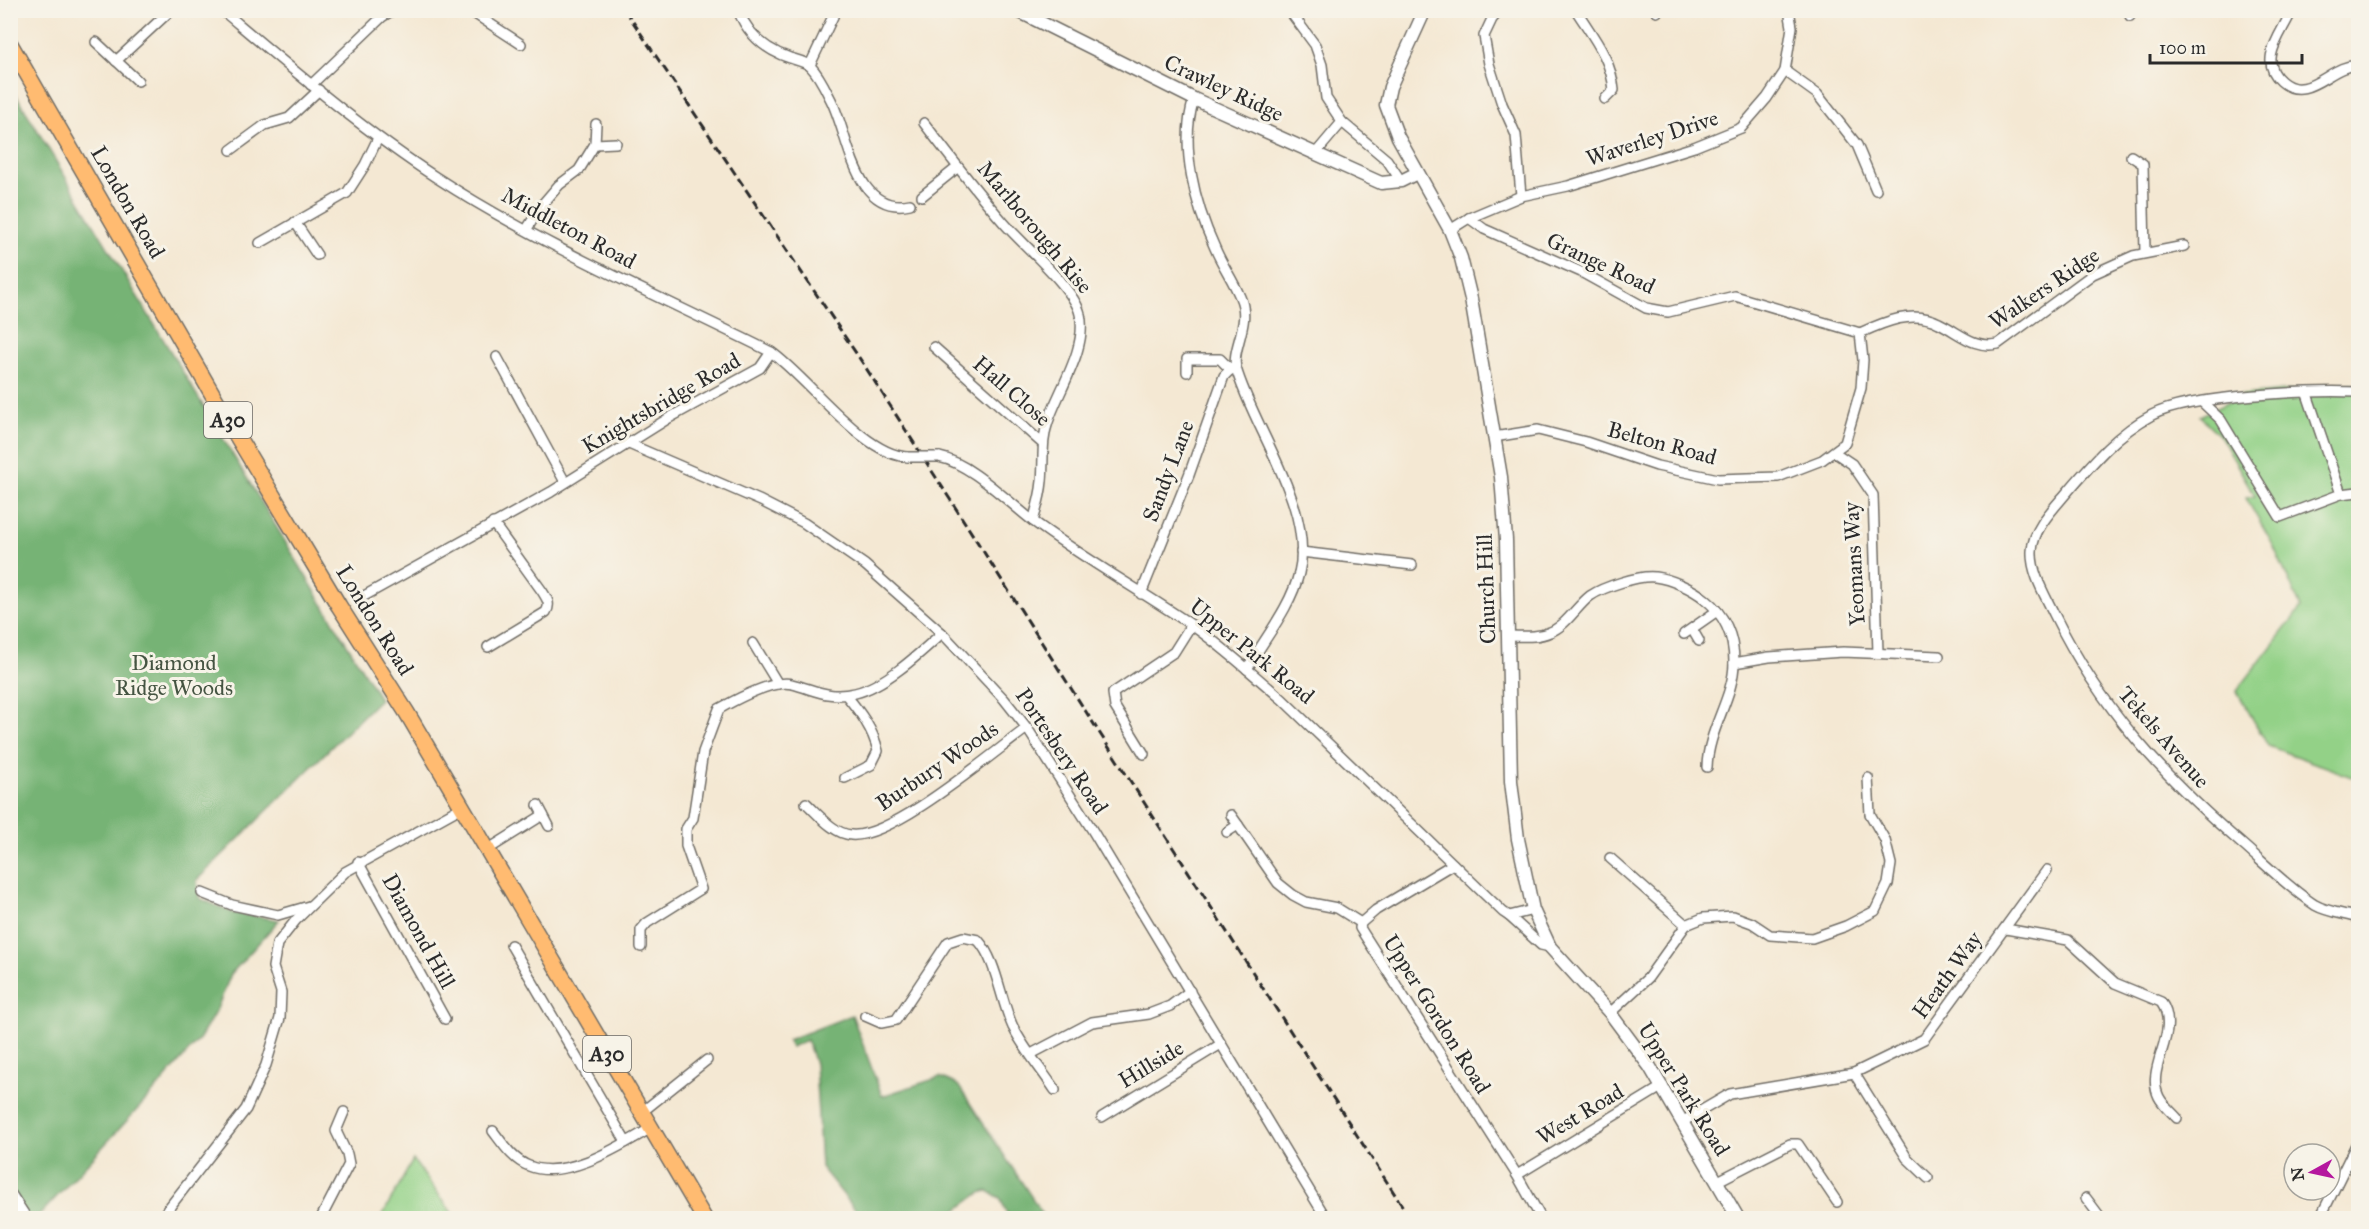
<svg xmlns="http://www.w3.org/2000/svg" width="2369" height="1229" font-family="'IM FELL Great Primer',serif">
  <rect width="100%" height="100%" fill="#f7f3e8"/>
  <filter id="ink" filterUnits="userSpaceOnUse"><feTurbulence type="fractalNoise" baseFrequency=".0167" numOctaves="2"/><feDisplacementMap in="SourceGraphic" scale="12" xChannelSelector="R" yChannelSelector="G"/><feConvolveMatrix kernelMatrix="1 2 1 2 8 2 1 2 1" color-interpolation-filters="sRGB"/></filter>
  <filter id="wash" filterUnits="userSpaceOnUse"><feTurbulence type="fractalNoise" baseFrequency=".008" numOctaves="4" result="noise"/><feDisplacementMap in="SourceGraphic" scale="24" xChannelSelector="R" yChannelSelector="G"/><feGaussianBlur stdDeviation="1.35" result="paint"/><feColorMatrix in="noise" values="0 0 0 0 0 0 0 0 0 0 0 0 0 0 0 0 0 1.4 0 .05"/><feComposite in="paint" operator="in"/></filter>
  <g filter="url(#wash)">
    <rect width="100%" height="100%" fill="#f4e8d3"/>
    <g fill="#93d187" stroke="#5f7e59" stroke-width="1.5">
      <path d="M2345 385H2358V779L2268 746 2237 691 2301 608 2273 545 2246 498 2255 496 2221 437 2200 416 2243 395Z"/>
      <path d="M413 1160 456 1218H381Z"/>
    </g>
    <g fill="#76b374" stroke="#506f50" stroke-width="1.5">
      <path d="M10 85 380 699 197 880 199 898 233 913 279 920 231 974 217 1009 200 1038 159 1086 37 1218 10 1216Z"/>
      <path d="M852 1015 882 1096 940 1077 958 1085 1044 1216 1009 1218 1000 1198 988 1191 980 1193 946 1218H862L821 1167 815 1064 807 1040 791 1047 788 1040Z"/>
    </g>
  </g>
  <g filter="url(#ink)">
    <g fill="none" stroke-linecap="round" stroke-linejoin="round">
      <defs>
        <g id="minor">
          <path d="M222 10C292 69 360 128 437 178 542 246 659 296 771 352 808 378 864 456 908 457"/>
          <path d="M469 10 521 44"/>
          <path d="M738 10C748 35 765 50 790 58 796 60 807 62 811 67 819 75 825 88 830 98 849 132 853 216 910 204"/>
          <path d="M1289 10 1315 45 1322 65 1326 98 1342 122 1387 160 1401 181"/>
          <path d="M1500 10 1492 19 1484 36 1489 64 1502 104 1516 135 1521 196"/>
          <path d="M1576 10C1593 37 1611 58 1614 90L1605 99"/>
          <path d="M1656 10 1657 12"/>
          <path d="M2292 10C2282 34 2257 60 2281 81 2308 105 2332 62 2358 66"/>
          <path d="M2130 16 2131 10"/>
          <path d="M96 42 138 81"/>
          <path d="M116 61 171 10"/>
          <path d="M810 65 836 10"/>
          <path d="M1785 71 1817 94 1857 145 1876 190"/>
          <path d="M311 85 382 17 393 10"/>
          <path d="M1194 99C1179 145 1195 205 1215 248 1222 265 1233 280 1240 297 1252 323 1231 348 1236 368 1253 428 1315 508 1299 573 1291 607 1264 639 1247 669"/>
          <path d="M924 123C950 157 976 191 1004 223 1023 245 1075 289 1080 314 1088 348 1058 391 1048 422 1041 441 1044 461 1042 481 1041 494 1037 508 1033 521"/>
          <path d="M595 144 616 143"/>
          <path d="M231 150 265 125 289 118 319 90"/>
          <path d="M1315 154 1342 122"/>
          <path d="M2131 156 2143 164 2145 252"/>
          <path d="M922 196 958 167"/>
          <path d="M1469 218 1484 229 1581 272 1646 308 1668 312 1735 296 1860 333"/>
          <path d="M295 222 317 255"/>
          <path d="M527 229 541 206 559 185 579 170 595 144 596 124"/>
          <path d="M1450 230 1469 218 1521 196 1568 186 1694 147 1741 128 1767 98 1785 71 1792 27 1789 10"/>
          <path d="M260 243 347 193 365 165 378 138"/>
          <path d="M1860 333C1884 322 1913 309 1939 323 1960 333 1974 349 1998 344L2093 274 2133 256 2184 246"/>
          <path d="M934 347 1043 444"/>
          <path d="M497 357 565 482"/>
          <path d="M1187 372V359H1220L1231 370"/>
          <path d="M2358 392C2313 390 2190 395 2152 415 2118 433 2094 461 2069 490 2055 507 2033 528 2032 551 2031 573 2045 595 2054 614 2101 709 2163 776 2242 844 2265 864 2289 888 2315 905 2327 912 2345 914 2358 918"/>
          <path d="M2202 402 2221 420 2280 517 2341 494 2307 394"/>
          <path d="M1494 437 1538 430 1586 442 1657 466 1718 479 1778 477 1822 460 1845 443 1861 388 1863 360 1860 333"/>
          <path d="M629 444 761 501 804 523 865 565 942 633 1004 699 1027 728 1091 828 1326 1218"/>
          <path d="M1834 452 1852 464 1873 495 1878 653"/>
          <path d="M939 457C970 463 1007 501 1033 521 1083 558 1138 589 1190 624 1223 646 1252 674 1282 699L1503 912 1509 916 1533 910"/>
          <path d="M2341 494 2358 492"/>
          <path d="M1301 552 1412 565"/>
          <path d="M1141 594 1189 475 1224 376 1235 365"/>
          <path d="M364 596 551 492 669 418 760 368 771 352"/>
          <path d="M1692 629 1699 641"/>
          <path d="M1684 634 1717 611"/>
          <path d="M1509 636C1523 636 1537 638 1550 632 1566 626 1577 606 1590 596 1603 587 1639 575 1655 577 1671 579 1693 589 1705 599 1725 615 1734 637 1734 662 1734 698 1708 729 1707 767"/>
          <path d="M753 643 778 684"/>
          <path d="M488 647 546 612C551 604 547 599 542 591L493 523"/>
          <path d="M1734 663 1769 657 1843 652 1939 656"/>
          <path d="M1144 754 1115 707 1113 693 1174 652 1191 625"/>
          <path d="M845 778 871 765 878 751C873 729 860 712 846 695"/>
          <path d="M806 803C818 814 834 834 851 835 892 839 991 754 1027 728"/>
          <path d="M538 805 549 826"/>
          <path d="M1238 825 1278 883 1293 895 1306 902 1337 908 1361 923"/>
          <path d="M1227 832 1238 825 1231 815"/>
          <path d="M487 850 543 815"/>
          <path d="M1610 858 1686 925"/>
          <path d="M358 862 445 1019"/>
          <path d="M1453 864 1376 910 1361 923 1360 928 1517 1175 1541 1218"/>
          <path d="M202 893 232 905 278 915 309 906"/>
          <path d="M1509 916 1541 945 1550 947"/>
          <path d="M2006 929 2068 940 2115 983 2161 1002C2182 1032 2144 1067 2159 1097 2163 1105 2171 1111 2177 1118"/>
          <path d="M511 945 626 1142"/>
          <path d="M641 947V930L647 923 701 889 686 846V829L693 818 703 752 719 709C735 700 774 679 792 684 816 690 828 699 855 693 885 686 919 654 942 633"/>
          <path d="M1610 1013 1648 978 1686 925 1703 918 1733 916 1752 923 1770 935 1812 938 1846 926 1875 911 1888 884 1891 864 1885 840 1870 814 1868 778"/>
          <path d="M865 1016 881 1023 896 1020 948 942 963 937 978 940C997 961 1000 999 1013 1027 1024 1049 1041 1069 1055 1090"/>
          <path d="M1031 1054 1092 1022 1149 1014 1170 1006 1190 991"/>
          <path d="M1854 1073 1907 1158 1928 1178"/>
          <path d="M642 1112 707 1060"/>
          <path d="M1102 1117 1221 1044"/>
          <path d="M1682 1122 1730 1094 1854 1073 1924 1039 2047 870"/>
          <path d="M493 1131C503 1144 513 1160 529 1166 566 1181 620 1146 651 1128"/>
          <path d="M1517 1175 1663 1086"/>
          <path d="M1716 1182 1790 1144H1798L1837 1202"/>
          <path d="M2086 1198 2101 1218"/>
          <path d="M161 1218 246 1109 266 1065 280 1018 281 992 273 967 277 944 296 920 345 872 462 807"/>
          <path d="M321 1218 349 1164 347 1154 336 1131 344 1112"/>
          <path d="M2320 1218 2358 1141"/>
        </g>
        <g id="tertiary">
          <path d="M1016 10 1194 99 1381 183 1401 181 1417 173"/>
          <path d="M1425 10 1390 87 1386 105 1398 137 1450 230 1461 258 1471 299 1501 477 1506 540 1511 781 1518 839 1533 910 1550 947 1610 1013 1650 1067 1738 1218"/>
          <path d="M10 1195 25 1218"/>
        </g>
        <path id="primary" d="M10 44 228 421 339 606 407 713 704 1218"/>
      </defs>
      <use href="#minor" stroke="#716d66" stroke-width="12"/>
      <use href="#tertiary" stroke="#716d66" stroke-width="15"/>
      <use href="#primary" stroke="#716d66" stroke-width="18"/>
      <use href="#minor" stroke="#fff" stroke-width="9"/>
      <use href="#tertiary" stroke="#fff" stroke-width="12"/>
      <use href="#primary" stroke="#ffbb71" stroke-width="15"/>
      <path stroke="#2b2b2b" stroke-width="3" stroke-dasharray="9 4.5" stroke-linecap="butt" d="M625 10 866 368 1410 1218"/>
      <defs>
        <path id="minor-bridge" d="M908 457H939"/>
      </defs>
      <use href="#minor-bridge" stroke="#716d66" stroke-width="12" stroke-linecap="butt"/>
      <use href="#minor-bridge" stroke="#fff" stroke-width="9"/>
    </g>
  </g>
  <g text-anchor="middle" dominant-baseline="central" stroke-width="6" stroke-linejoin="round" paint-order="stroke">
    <g fill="#f7f3e8" stroke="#686764" stroke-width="1.5">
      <rect x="204" y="402" width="48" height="36" rx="4.5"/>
      <rect x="583" y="1036" width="48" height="36" rx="4.5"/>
    </g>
    <g font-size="21" font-weight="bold" fill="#2b2b2b">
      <text x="228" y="420">A30</text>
      <text x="607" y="1054">A30</text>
    </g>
    <g font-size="22" fill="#2b2b2b" stroke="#f7f3e8">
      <text transform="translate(1224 88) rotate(25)">Crawley Ridge</text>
      <text transform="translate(1652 138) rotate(-18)">Waverley Drive</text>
      <text transform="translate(128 202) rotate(60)">London Road</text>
      <text transform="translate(1035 227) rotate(50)">Marlborough Rise</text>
      <text transform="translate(569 228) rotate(28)">Middleton Road</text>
      <text transform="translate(1601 263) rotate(25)">Grange Road</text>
      <text transform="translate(2044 288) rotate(-34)">Walkers Ridge</text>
      <text transform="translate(1012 391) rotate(41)">Hall Close</text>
      <text transform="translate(661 403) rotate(-30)">Knightsbridge Road</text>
      <text transform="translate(1662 443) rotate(15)">Belton Road</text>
      <text transform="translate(1168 471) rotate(-69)">Sandy Lane</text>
      <text transform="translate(1854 564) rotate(-93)">Yeomans Way</text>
      <text transform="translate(1486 589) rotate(-92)">Church Hill</text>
      <text transform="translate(375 620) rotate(58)">London Road</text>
      <text transform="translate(1252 651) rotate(39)">Upper Park Road</text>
      <text transform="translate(2164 737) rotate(49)">Tekels Avenue</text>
      <text transform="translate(1062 751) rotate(56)">Portesbery Road</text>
      <text transform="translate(937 766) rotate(-34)">Burbury Woods</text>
      <text transform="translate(419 931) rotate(61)">Diamond Hill</text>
      <text transform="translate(1947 975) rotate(-54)">Heath Way</text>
      <text transform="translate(1437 1014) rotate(58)">Upper Gordon Road</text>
      <text transform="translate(1151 1064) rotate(-31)">Hillside</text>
      <text transform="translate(1684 1089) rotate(58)">Upper Park Road</text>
      <text transform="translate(1580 1114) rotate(-31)">West Road</text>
    </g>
    <g font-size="22" fill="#455442" stroke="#f7f3e8">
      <text x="174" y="662">Diamond<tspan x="174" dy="25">Ridge Woods</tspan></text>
    </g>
  </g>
  <rect width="2369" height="1229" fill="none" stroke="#f7f3e8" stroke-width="36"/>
  <g transform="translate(2312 1172) rotate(262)"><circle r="28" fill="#f7f3e8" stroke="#a5a39c" stroke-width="1.5"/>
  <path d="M0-4.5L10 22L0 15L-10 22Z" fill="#b5179e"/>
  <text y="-9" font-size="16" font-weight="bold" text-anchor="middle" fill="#2b2b2b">N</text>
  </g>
  <path d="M2150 54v9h152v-9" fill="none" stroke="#2b2b2b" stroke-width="3"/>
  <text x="2159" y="54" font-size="18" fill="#2b2b2b" stroke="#f7f3e8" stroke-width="4.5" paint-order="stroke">100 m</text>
</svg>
